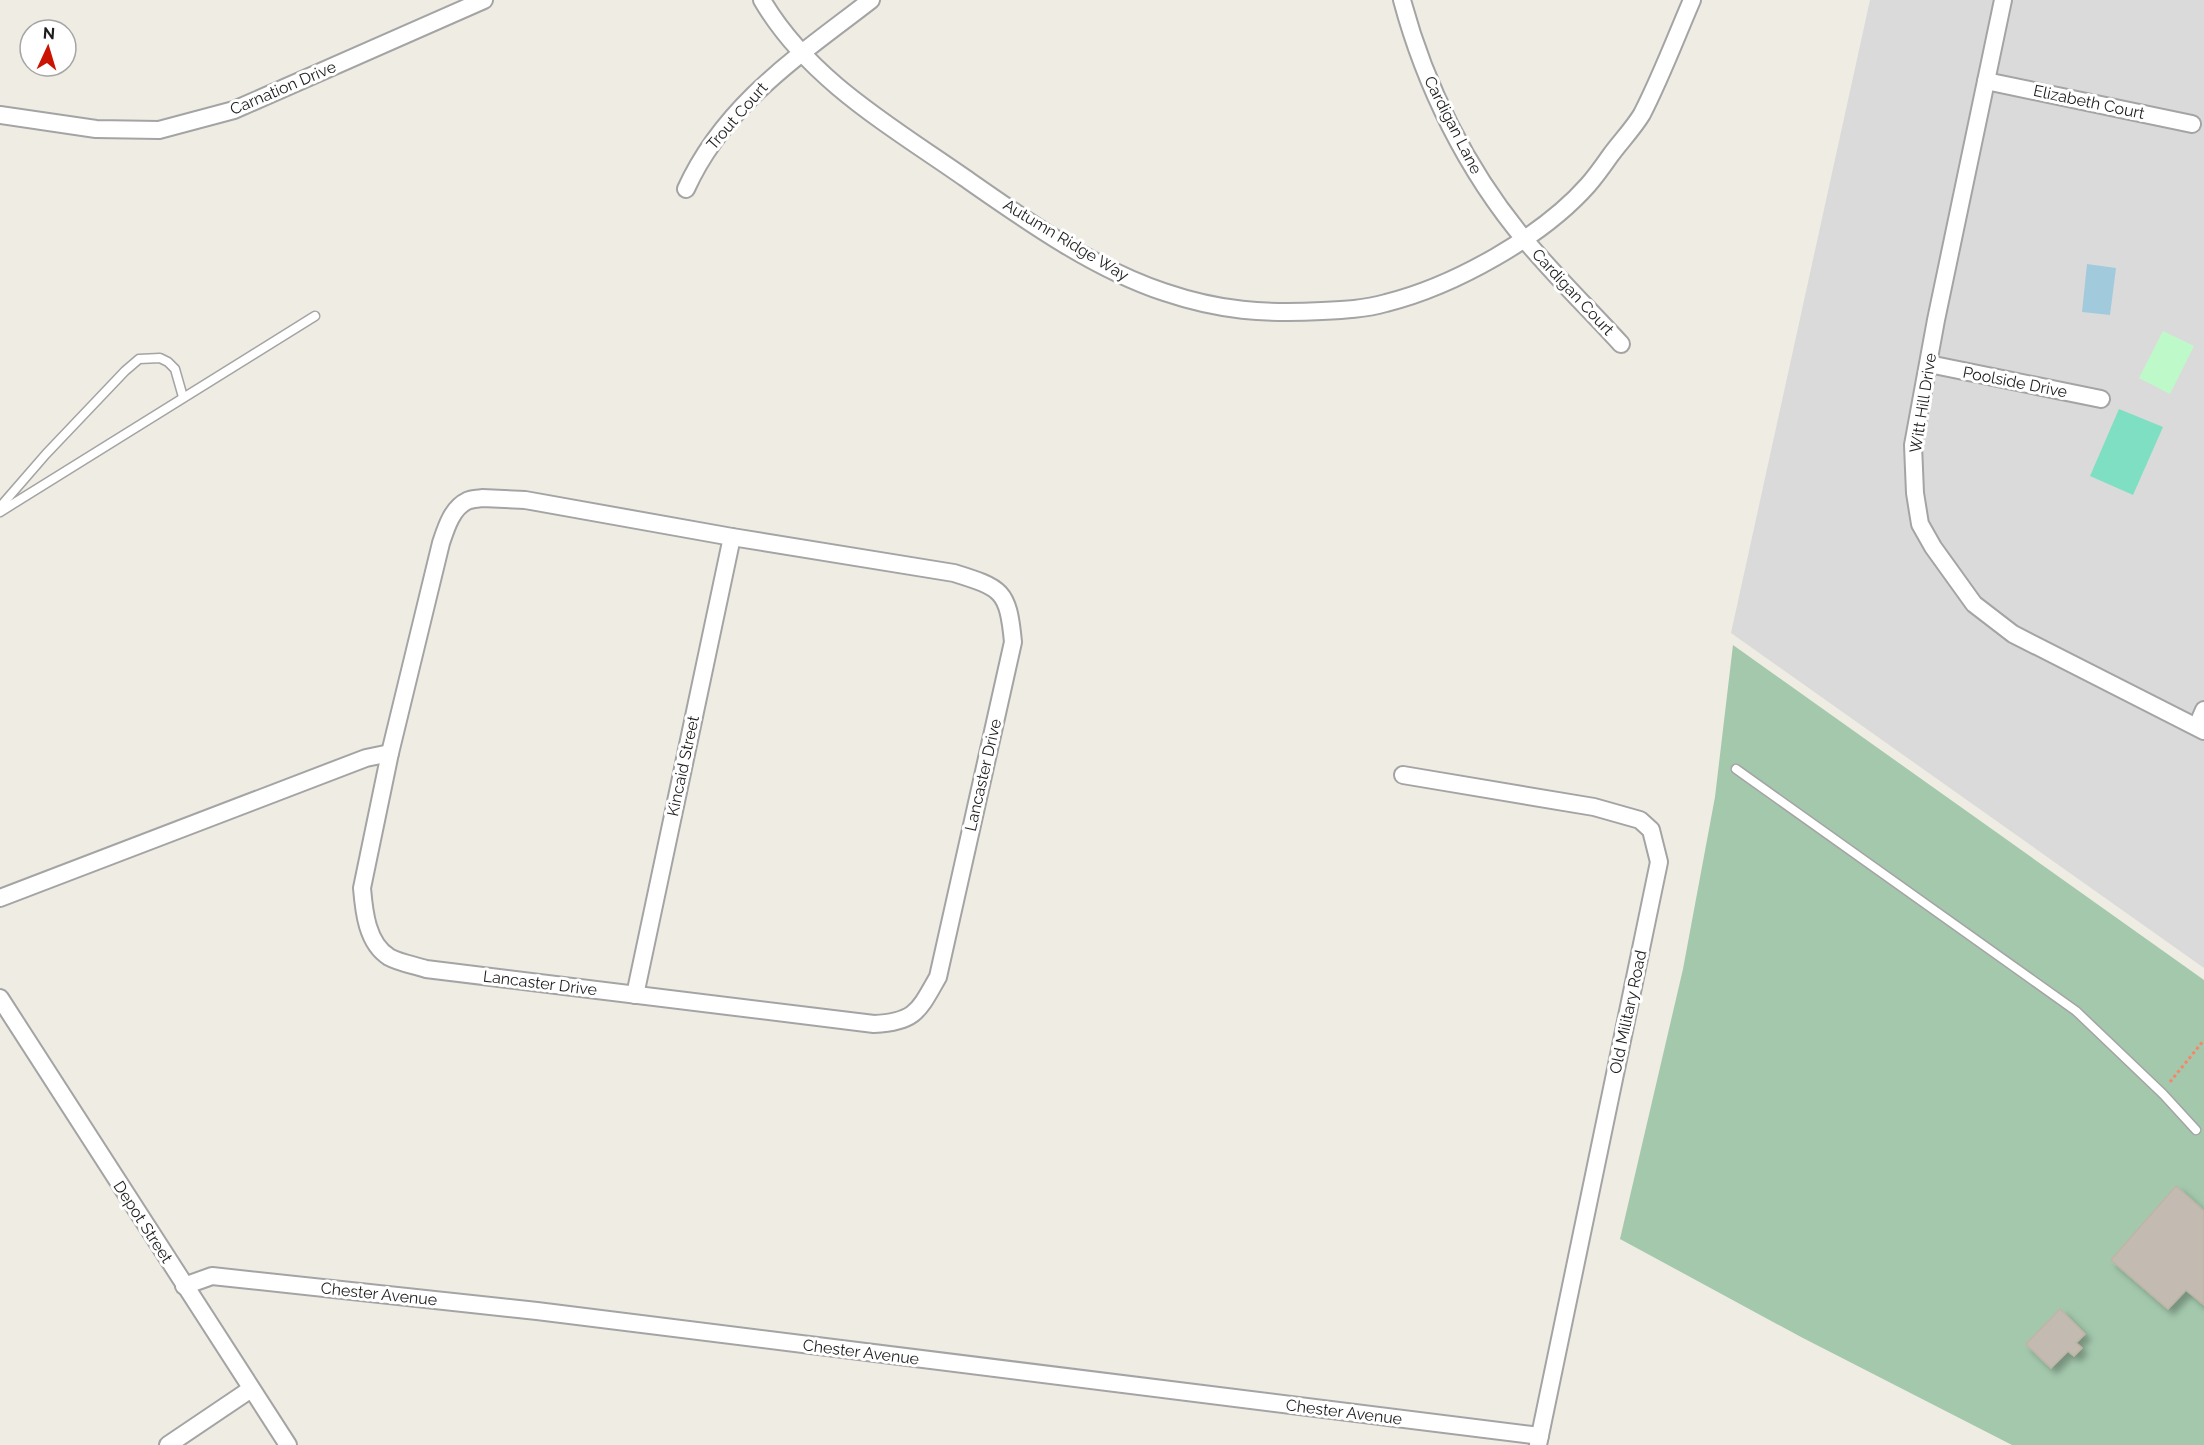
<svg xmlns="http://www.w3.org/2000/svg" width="2204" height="1445" font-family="Raleway,sans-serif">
  <defs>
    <filter id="shadow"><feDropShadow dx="5.5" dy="5.5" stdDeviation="3" flood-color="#0004"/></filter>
  </defs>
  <rect width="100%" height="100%" fill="#efece3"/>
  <path fill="#dbdada" d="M1870 0H2204V968L1731 633Z"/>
  <path fill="#a3c8ac" d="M1733 645 2204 980V1445H2012L1801 1337 1620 1239 1683 969 1715 797Z"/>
  <path fill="#befac9" d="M2163 331 2194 346 2170 394 2139 378Z"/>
  <path fill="#7fdfc3" d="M2119 409 2163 427 2133 495 2090 476Z"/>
  <path fill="#a2cadd" d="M2087 264 2116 268 2110 315 2082 312Z"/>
  <g fill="#c3bbb2" stroke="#c0b4a5" stroke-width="1.5" filter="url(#shadow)">
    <path d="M2176 1186 2204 1211V1305L2186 1290 2168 1309 2111 1260Z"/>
    <path d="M2060 1309 2085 1334 2076 1343 2082 1348 2074 1356 2068 1351 2051 1368 2026 1344Z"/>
  </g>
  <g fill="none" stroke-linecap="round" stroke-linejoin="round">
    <defs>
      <g id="service">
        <path d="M0 507 46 454 125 371 139 359 160 358 168 362 175 369 183 397"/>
        <path d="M0 512 315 316"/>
        <path d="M1736 769 2076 1011 2163 1094 2196 1130"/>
      </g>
      <g id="minor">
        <path d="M762 0C808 79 892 127 965 178 1025 220 1094 269 1164 292 1220 311 1264 314 1322 311 1344 310 1365 309 1386 303 1454 286 1542 237 1588 185 1596 176 1603 166 1610 156 1620 142 1633 129 1642 114 1661 77 1676 37 1692 0"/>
        <path d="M1402 0C1425 86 1467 171 1525 240 1555 276 1589 309 1621 344"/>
        <path d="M2003 0 1936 320 1913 445 1915 493 1920 524 1933 547 1974 604 2013 634 2204 731"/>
        <path d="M1986 81 2192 124"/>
        <path d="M0 115 96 129 159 130 234 110 484 0"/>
        <path d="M686 189C725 103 800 55 871 0"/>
        <path d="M1929 364 2101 399"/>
        <path d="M482 498 525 500 732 537 954 573C1002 588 1008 590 1013 642L938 977C919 1010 916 1022 874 1024L426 969C414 965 400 963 389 957 367 943 364 912 362 888L390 753 441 543C446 528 452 508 467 501 471 499 477 499 482 498Z"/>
        <path d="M2197 726 2204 710"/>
        <path d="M1403 775 1594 807 1640 820 1651 830 1659 862 1538 1445"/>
        <path d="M0 898 366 758 390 753"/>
        <path d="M635 995 732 537"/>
        <path d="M0 998 288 1445"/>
        <path d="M184 1286 212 1276 537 1311 1540 1436"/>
        <path d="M168 1445 251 1389"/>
      </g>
    </defs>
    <use href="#service" stroke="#a4a4a4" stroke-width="11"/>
    <use href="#minor" stroke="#a4a4a4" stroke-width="20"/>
    <path stroke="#fc8466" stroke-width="3" stroke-dasharray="3 3" stroke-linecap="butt" d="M2170 1082 2204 1040"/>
    <use href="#service" stroke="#fff" stroke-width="8"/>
    <use href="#minor" stroke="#fff" stroke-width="16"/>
  </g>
  <g text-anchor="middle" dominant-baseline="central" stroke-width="6" stroke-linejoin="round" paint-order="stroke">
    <g font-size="16" fill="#1d1d1d" stroke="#fff">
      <text transform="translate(283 88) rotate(-23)">Carnation Drive</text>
      <text transform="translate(2089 102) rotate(12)">Elizabeth Court</text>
      <text transform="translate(737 116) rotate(-49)">Trout Court</text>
      <text transform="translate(1453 125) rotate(63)">Cardigan Lane</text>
      <text transform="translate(1066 240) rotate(31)">Autumn Ridge Way</text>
      <text transform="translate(1573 292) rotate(47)">Cardigan Court</text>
      <text transform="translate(2015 382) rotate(11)">Poolside Drive</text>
      <text transform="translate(1923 403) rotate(-81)">Witt Hill Drive</text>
      <text transform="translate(683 766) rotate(-78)">Kincaid Street</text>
      <text transform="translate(983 775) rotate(-77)">Lancaster Drive</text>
      <text transform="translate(540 983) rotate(7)">Lancaster Drive</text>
      <text transform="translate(1628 1012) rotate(-78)">Old Military Road</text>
      <text transform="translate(143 1222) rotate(57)">Depot Street</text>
      <text transform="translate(379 1294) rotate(6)">Chester Avenue</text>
      <text transform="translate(861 1352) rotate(7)">Chester Avenue</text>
      <text transform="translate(1344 1412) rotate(7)">Chester Avenue</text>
    </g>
  </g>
  <g transform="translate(48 48) rotate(4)"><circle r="28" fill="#ffffff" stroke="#a5a5a5" stroke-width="1.5"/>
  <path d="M0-4.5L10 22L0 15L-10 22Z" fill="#ca1300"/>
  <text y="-9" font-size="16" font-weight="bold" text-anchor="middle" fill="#1d1d1d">N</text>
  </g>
</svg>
